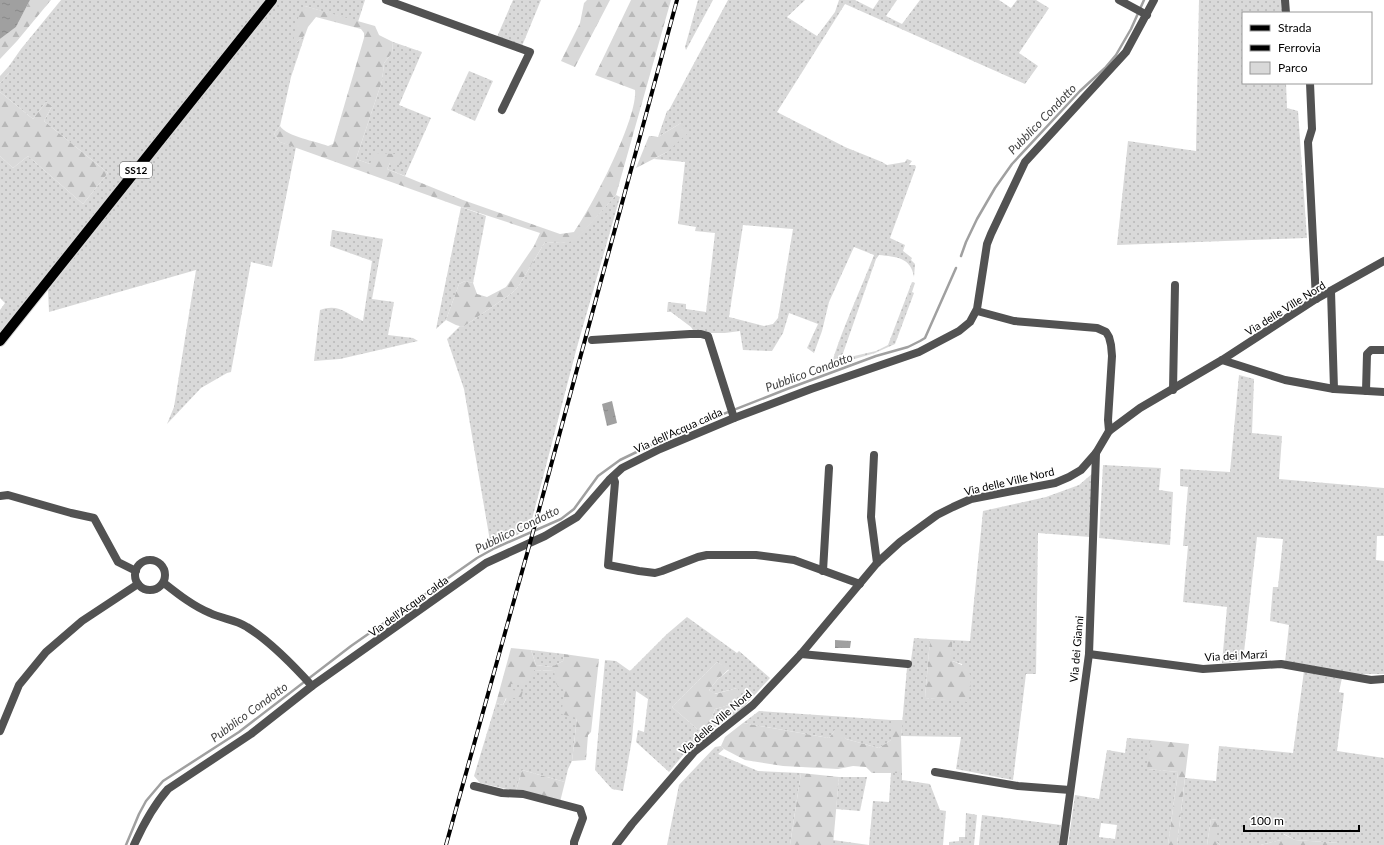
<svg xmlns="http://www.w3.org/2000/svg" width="1384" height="845" font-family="Lato,sans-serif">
  <defs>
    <pattern id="green-dots" width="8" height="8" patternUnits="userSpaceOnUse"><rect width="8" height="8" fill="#d9d9d9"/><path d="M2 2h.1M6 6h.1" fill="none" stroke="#b8b8b8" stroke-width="1.8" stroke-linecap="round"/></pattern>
    <pattern id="forest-firs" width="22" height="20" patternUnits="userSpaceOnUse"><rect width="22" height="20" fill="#d9d9d9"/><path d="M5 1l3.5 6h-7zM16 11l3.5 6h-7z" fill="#b8b8b8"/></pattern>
    <pattern id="water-ripples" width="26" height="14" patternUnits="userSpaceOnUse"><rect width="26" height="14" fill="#a0a0a0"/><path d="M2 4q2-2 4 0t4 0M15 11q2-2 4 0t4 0" fill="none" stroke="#888"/></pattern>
  </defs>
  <rect width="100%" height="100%" fill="#fff"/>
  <g fill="url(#green-dots)" fill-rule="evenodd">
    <path d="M61 0H266L0 332V310L5 303 0 298V156L13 168 28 156 83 204 108 173 44 121 52 106 46 102 33 119 0 92V83L9 73V66L21 49Z"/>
    <path d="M278 0H365L358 22 305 6 296 43 305 35 291 77 280 126 274 134 280 142 296 147 272 267 251 262 231 372 227 373 201 388 167 424 174 407 196 270 49 312 48 290Z"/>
    <path d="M513 0H541L522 46 497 37Z"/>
    <path d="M698 0H713L686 50 685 47Z"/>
    <path d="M728 0H805L787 17 817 36 835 12 839 0H855L873 9 879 0H897L886 16 902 24 920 0H999L1011 8 1017 0H1036L1049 8 1019 53 1038 66 1025 84 845 4 777 112 845 147 882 162 887 165 905 162 907 159 912 161 909 165H915L916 167 890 238 905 245 903 251 912 258 911 260 915 264 914 277C911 257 896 257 879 255L876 259 841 359 876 351 888 345 912 282 915 283 912 292 914 293 895 344 875 353 831 366C842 328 860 292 874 255L854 247 829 302 822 331 814 353 807 348 818 324 789 313 783 333 772 351 743 350 740 331 725 333H695L691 327 671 312H667L668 302 686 304V309L706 312 715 233 695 231 696 227 678 224 685 162 654 159 667 152 681 123 658 137 667 111 669 110ZM743 225 793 229 778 318 773 324 764 326 729 317Z"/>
    <path d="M1199 0H1282L1283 13H1243V83H1286L1287 108 1298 111 1307 238 1117 245 1128 141 1196 151Z"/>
    <path d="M393 42 422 52 399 105 431 118 405 176 387 169 390 163 404 157 370 164 356 159 382 81 384 63 392 53Z"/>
    <path d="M469 71 493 81 475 121 451 110Z"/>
    <path d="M616 195 620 197 577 347 530 527 517 535 493 543 490 541 464 389 447 339 460 326 463 327 512 293 518 287 545 242 561 243 575 240Z"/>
    <path d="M461 207 486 216 473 283 465 281 459 284 446 320 436 329Z"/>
    <path d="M332 230 383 239 372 299 394 302 388 335 413 338 418 341 340 359 314 361 320 310C339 303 346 314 363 321L372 261 330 246Z"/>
    <path d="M1239 375 1254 379 1252 433 1282 436 1279 479 1384 488V536H1377L1376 560 1384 561V674H1356L1285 662 1289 625 1270 621 1273 587H1278L1283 539 1257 537 1243 661 1222 663 1227 607 1183 602 1188 546H1183L1188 487 1180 486V469L1230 472Z"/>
    <path d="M1103 465 1161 468 1159 490 1173 492 1170 545 1099 538Z"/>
    <path d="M1093 473 1090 537 1038 533 1036 674H1026L1013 780 956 769 961 737 901 736 907 668H910L914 638 930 639 925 698 968 701 962 664 952 661V640L970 641 983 511 1046 497 1079 485Z"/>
    <path d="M687 617 737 653 739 651 770 678 741 710 714 728 711 719 715 709 732 704 737 688 714 694 709 690 718 679 729 670 717 662 672 707 704 735 689 748 669 772 636 742 638 730 644 732 648 699 636 691 632 739 623 791 612 789 595 770 605 660 616 661 630 671 667 634Z"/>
    <path d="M531 650 564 654 563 661 551 667 536 665Z"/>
    <path d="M534 670 554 671 565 691 577 718 572 761 568 769 565 782 522 770 516 791 480 783 474 776 496 703 503 705 511 690V683Z"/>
    <path d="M1304 671 1342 678 1339 692 1344 693 1337 751 1384 758V845H1340V843L1295 840 1284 834 1281 840 1260 845H1220L1217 842V820L1211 819 1207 845H1177L1185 778 1216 781 1219 746 1293 753Z"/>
    <path d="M759 711 891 720V740L879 748 846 739 835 730 829 738 743 723Z"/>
    <path d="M1127 738 1151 740 1148 769 1178 772 1168 845H1068L1075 795 1099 799 1107 750 1125 753ZM1101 823 1117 825 1115 839 1099 837Z"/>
    <path d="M721 746 724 749 718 754 758 771 801 773 790 845H667L679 785 715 747Z"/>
    <path d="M891 773H902V780L930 784 940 810 946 811 943 845H833V840L869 845 873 801 889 802Z"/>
    <path d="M839 777H867L860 811 836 809Z"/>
    <path d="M966 813 977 815 974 845H949V842L959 841V837H965Z"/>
    <path d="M982 815 1061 825 1059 845H979Z"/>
  </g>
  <g fill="url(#forest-firs)">
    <path d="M30 0H51L17 41 0 59V39L16 27Z"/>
    <path d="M587 0H610L575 67 561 61 580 23 584 3Z"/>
    <path d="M631 0H671L616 195 575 241 561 243 545 242 518 287 512 293 463 327 456 325 446 320 459 284 465 281 473 283 477 294 487 297 506 287 534 246 540 233 458 206 280 142 274 134 280 126C287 137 316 141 328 146L333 144 364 38V33L361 29 316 17 308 27 305 35 296 43 293 42 300 10 305 6 375 26 379 35 393 42 392 53 384 63 382 81 356 159 370 164 375 153 395 154 405 157 406 162 399 165 390 163 387 169 463 200 560 234 574 232C592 207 638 118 635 90L595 75Z"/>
    <path d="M9 66V73L0 83V76Z"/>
    <path d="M0 92 33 119 46 102 52 106 44 121 108 173 83 204 28 156 13 168 0 156Z"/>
    <path d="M681 123 688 133 667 152 636 168 649 136 658 137Z"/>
    <path d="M930 639 952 640V661C977 669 971 680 968 702L925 698Z"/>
    <path d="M511 648 531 650 536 665 551 667 563 661 564 654 599 659 591 732 588 735 586 760 572 761 577 718 561 714 565 691 556 684 554 671 534 670 527 685 511 684V690L523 691 521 698H506L503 705 496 703Z"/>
    <path d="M717 662 729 669 718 679 709 690 715 694 737 688 740 692C734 706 728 705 715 709L711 719 714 728 704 735 672 707Z"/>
    <path d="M891 720H903L901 736 902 773H872L866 767 853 766 838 769 783 766 745 760 724 749 721 746 725 737 743 723 829 738 835 730H839L846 739 879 748 891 740Z"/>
    <path d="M1151 740 1189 744 1177 845H1168L1178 772 1147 769Z"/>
    <path d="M522 770 565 782 560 802 516 791Z"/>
    <path d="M801 773 839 777 833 845H790Z"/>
    <path d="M1211 819 1217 820V842L1220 845H1207Z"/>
    <path d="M1283 834 1295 840 1340 843V845H1260L1281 840Z"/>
  </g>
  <g fill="url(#water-ripples)">
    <path d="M0 0H30L16 27 0 39Z"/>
    <path d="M612 401 617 423 607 426 602 404Z"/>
    <path d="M835 640 851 641 850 648H835Z"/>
  </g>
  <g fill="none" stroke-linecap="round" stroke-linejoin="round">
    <g stroke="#a0a0a0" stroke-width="2.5">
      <path d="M961 256 966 242 977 219 995 188 1012 164 1080 91 1105 68 1116 55 1131 29 1144 0"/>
      <path d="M126 845 139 814 146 801 163 781 239 732 351 646 477 558 495 548 561 519 574 509 598 476 620 460 680 431 787 389 876 356 908 347 920 341 925 338 956 268"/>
    </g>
    <defs>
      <path id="primary" d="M0 341 272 0"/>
    </defs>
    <use href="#primary" stroke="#dbdbdb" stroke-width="12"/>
    <g stroke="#525252" stroke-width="8">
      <path d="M386 0 530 52 502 110"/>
      <path d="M1119 0 1147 15"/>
      <path d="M1285 0 1286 13"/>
      <path d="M1310 83 1312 129 1308 142 1316 299"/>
      <path d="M1331 291 1334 389"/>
      <path d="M977 311 1014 321 1097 328 1106 332 1109 337 1111 345 1112 356 1108 420 1109 431"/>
      <path d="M592 340 690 334H701L708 336 734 418"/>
      <path d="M1222 360 1285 380 1334 389 1384 392"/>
      <path d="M1173 390 1175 285"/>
      <path d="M1366 391 1367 354 1371 350H1384"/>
      <path d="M874 455 871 517 877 563"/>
      <path d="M613 477 615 482 608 565 639 571 655 573 662 571 698 557 707 555H756L794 560 860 584"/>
      <path d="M0 496 8 495 71 513 94 518 118 562 136 571"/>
      <circle cx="150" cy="575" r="15"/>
      <path d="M823 571 829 468"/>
      <path d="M164 583C178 594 193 606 210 613 222 619 235 619 247 627 271 642 293 665 312 686"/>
      <path d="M801 654 908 664"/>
      <path d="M1089 654 1203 669 1281 664 1371 680 1384 679"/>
      <path d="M0 731 19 685 46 652 82 621 138 584"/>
      <path d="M935 772 1018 786 1070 790"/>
      <path d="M474 786 502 793 523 794 580 809 583 818 574 842V845"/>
      <path d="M1063 845 1089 654 1096 453"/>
    </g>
    <g stroke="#525252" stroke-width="8">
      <path d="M134 845C143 825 153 806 168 789L251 734 312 686 486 563 545 536 577 517 609 480 622 468 660 449 734 418 811 389 919 352 959 331 970 322 977 309 987 244 991 234 1025 162 1126 52 1154 0"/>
      <path d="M616 845 632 824 695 751 753 705 801 654 877 563 900 542 937 515 953 507 971 499 1055 483 1069 477 1081 470 1096 453 1109 431 1140 408 1222 360 1316 299 1384 261"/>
    </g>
    <use href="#primary" stroke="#000" stroke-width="10"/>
    <defs>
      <path id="rail" d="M446 845 530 543 677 0"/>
    </defs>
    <use href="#rail" stroke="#000" stroke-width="4"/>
    <use href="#rail" stroke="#fff" stroke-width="2.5" stroke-dasharray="8" stroke-linecap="butt"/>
  </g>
  <g text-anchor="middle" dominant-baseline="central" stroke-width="3.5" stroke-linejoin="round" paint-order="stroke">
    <rect fill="#fff" stroke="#4c4c4c" stroke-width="1" x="120" y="162" width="32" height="16" rx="3"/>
    <g font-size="10" font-weight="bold" fill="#000">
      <text x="136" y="170">SS12</text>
    </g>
    <g font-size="11" fill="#000" stroke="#fff">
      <text transform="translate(1285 308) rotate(-32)">Via delle Ville Nord</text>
      <text transform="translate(678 430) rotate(-24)">Via dell'Acqua calda</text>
      <text transform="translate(1009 481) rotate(-13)">Via delle Ville Nord</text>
      <text transform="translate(408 606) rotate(-36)">Via dell'Acqua calda</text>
      <text transform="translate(1076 649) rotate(-85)">Via dei Gianni</text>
      <text transform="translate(1236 655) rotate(-3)">Via dei Marzi</text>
      <text transform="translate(715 722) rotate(-41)">Via delle Ville Nord</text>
    </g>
    <g font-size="12" font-style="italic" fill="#414141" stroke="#fff">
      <text transform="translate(1042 119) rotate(-46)">Pubblico Condotto</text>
      <text transform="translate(809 372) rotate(-20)">Pubblico Condotto</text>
      <text transform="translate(517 529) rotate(-26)">Pubblico Condotto</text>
      <text transform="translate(249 712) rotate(-36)">Pubblico Condotto</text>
    </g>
  </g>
  <rect x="1242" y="12" width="130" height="72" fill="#ffffff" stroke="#999999"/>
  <rect x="1250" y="25" width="20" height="6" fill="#000000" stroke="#999999"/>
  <text x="1278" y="32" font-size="12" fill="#000000">Strada</text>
  <rect x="1250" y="45" width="20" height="6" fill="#000000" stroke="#999999"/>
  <text x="1278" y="52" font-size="12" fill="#000000">Ferrovia</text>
  <rect x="1250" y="62" width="20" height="12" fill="#d9d9d9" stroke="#999999"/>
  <text x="1278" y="72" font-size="12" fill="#000000">Parco</text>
  <path d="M1244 825v6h115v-6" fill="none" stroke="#000000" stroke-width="2"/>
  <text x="1250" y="825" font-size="12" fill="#000000" stroke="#ffffff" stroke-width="3" paint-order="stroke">100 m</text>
</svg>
